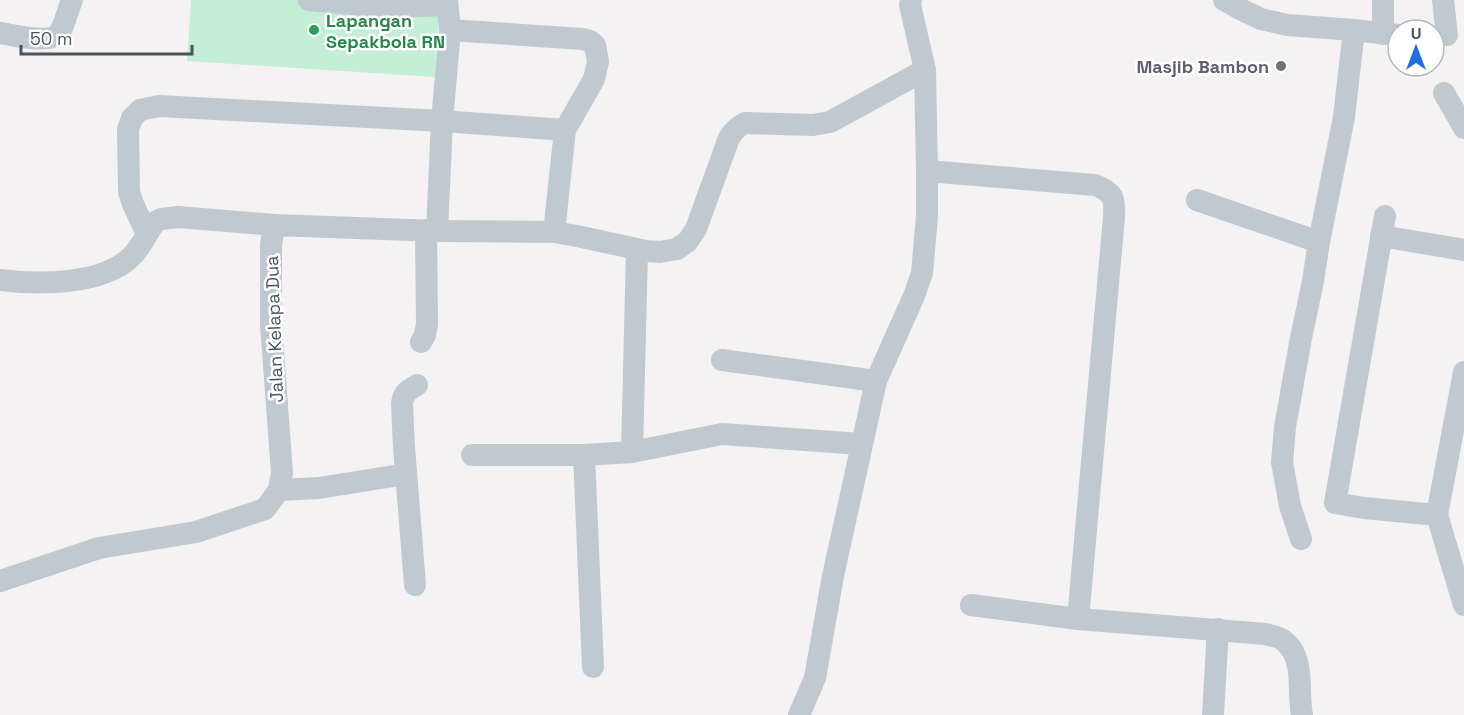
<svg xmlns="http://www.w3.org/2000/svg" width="1464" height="715" font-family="'Space Grotesk',sans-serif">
  <rect width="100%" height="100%" fill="#f4f2f2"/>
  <path fill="#c4eed6" d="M191 0H440L435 77 187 61Z"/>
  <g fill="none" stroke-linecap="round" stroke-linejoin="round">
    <g stroke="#c1c9d0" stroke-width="22">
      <path d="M309 0 383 7 447 5"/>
      <path d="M1224 0 1238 8 1261 19 1287 25 1354 30 1398 35"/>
      <path d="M1383 0V34"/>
      <path d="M1443 0 1447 35"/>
      <path d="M450 30 582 39 590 41 595 45 598 62 594 79 565 130 554 232"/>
      <path d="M0 33C14 35 51 45 60 32 65 23 68 10 72 0"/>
      <path d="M1444 93 1464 128"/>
      <path d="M927 171 1095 185C1113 192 1115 197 1114 217L1078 619"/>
      <path d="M1197 200 1319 242"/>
      <path d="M1385 216 1335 503 1364 508 1437 515 1464 605"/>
      <path d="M437 231 554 232 577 236 646 251 660 252 677 249 688 241 696 229 729 138C733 131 737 127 745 123L813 125 830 122 925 70 910 5 911 0"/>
      <path d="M147 234 133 204 129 192 128 129 132 118 140 110 159 106 442 121 565 130"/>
      <path d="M1381 236 1464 250"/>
      <path d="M0 280C38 285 102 285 131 257 140 249 148 232 155 222L161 219 178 217 275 225"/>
      <path d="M421 342 425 335 427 324 426 230"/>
      <path d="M722 360 876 381"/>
      <path d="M632 452 637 250"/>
      <path d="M472 455H584L632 452 722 434 861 444"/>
      <path d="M584 455 593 667"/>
      <path d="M279 490 319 488 406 474"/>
      <path d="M1437 515 1464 372"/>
      <path d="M1301 539 1290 506 1282 462 1285 427 1301 338 1313 281 1319 242 1344 117 1354 30"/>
      <path d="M0 581 99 548 196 532 265 509 279 490 282 473 271 325V244L275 225 437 231 442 121 450 30 447 0"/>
      <path d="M415 585 404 447 402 404C403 393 408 390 417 385"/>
      <path d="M971 605 1078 619 1266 634C1272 636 1280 637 1284 641 1306 658 1297 692 1302 715"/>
      <path d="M799 715 815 678 833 576 876 381 914 296 922 273 927 216V171L925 70"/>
      <path d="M1213 715 1218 629"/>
    </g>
  </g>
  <circle fill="#2e9e5b" stroke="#fff" stroke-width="2" cx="314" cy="30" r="6"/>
  <circle fill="#6b7280" stroke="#fff" stroke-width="2" cx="1281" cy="66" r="6"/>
  <g text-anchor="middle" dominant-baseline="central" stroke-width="5" stroke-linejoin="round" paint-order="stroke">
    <g font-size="18" font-weight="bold" fill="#27864d" stroke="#fff" text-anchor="start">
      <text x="326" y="20">Lapangan<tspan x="326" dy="21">Sepakbola RN</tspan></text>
    </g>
    <g font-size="18" font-weight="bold" fill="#5b616d" stroke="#fff" text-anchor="end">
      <text x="1269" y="66">Masjib Bambon</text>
    </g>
    <g font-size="18" fill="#4a555f" stroke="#fff">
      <text transform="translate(274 329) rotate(-92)">Jalan Kelapa Dua</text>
    </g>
  </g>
  <g transform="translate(1416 48)"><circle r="28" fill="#ffffff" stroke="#b7bbbf" stroke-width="1.5"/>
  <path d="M0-4.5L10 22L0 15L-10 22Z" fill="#236ede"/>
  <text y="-9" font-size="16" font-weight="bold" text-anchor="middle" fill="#4a555f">U</text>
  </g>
  <path d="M21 45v9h171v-9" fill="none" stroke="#4a555f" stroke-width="3"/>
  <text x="30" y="45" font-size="18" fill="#4a555f" stroke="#ffffff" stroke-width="4.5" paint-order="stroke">50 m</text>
</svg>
